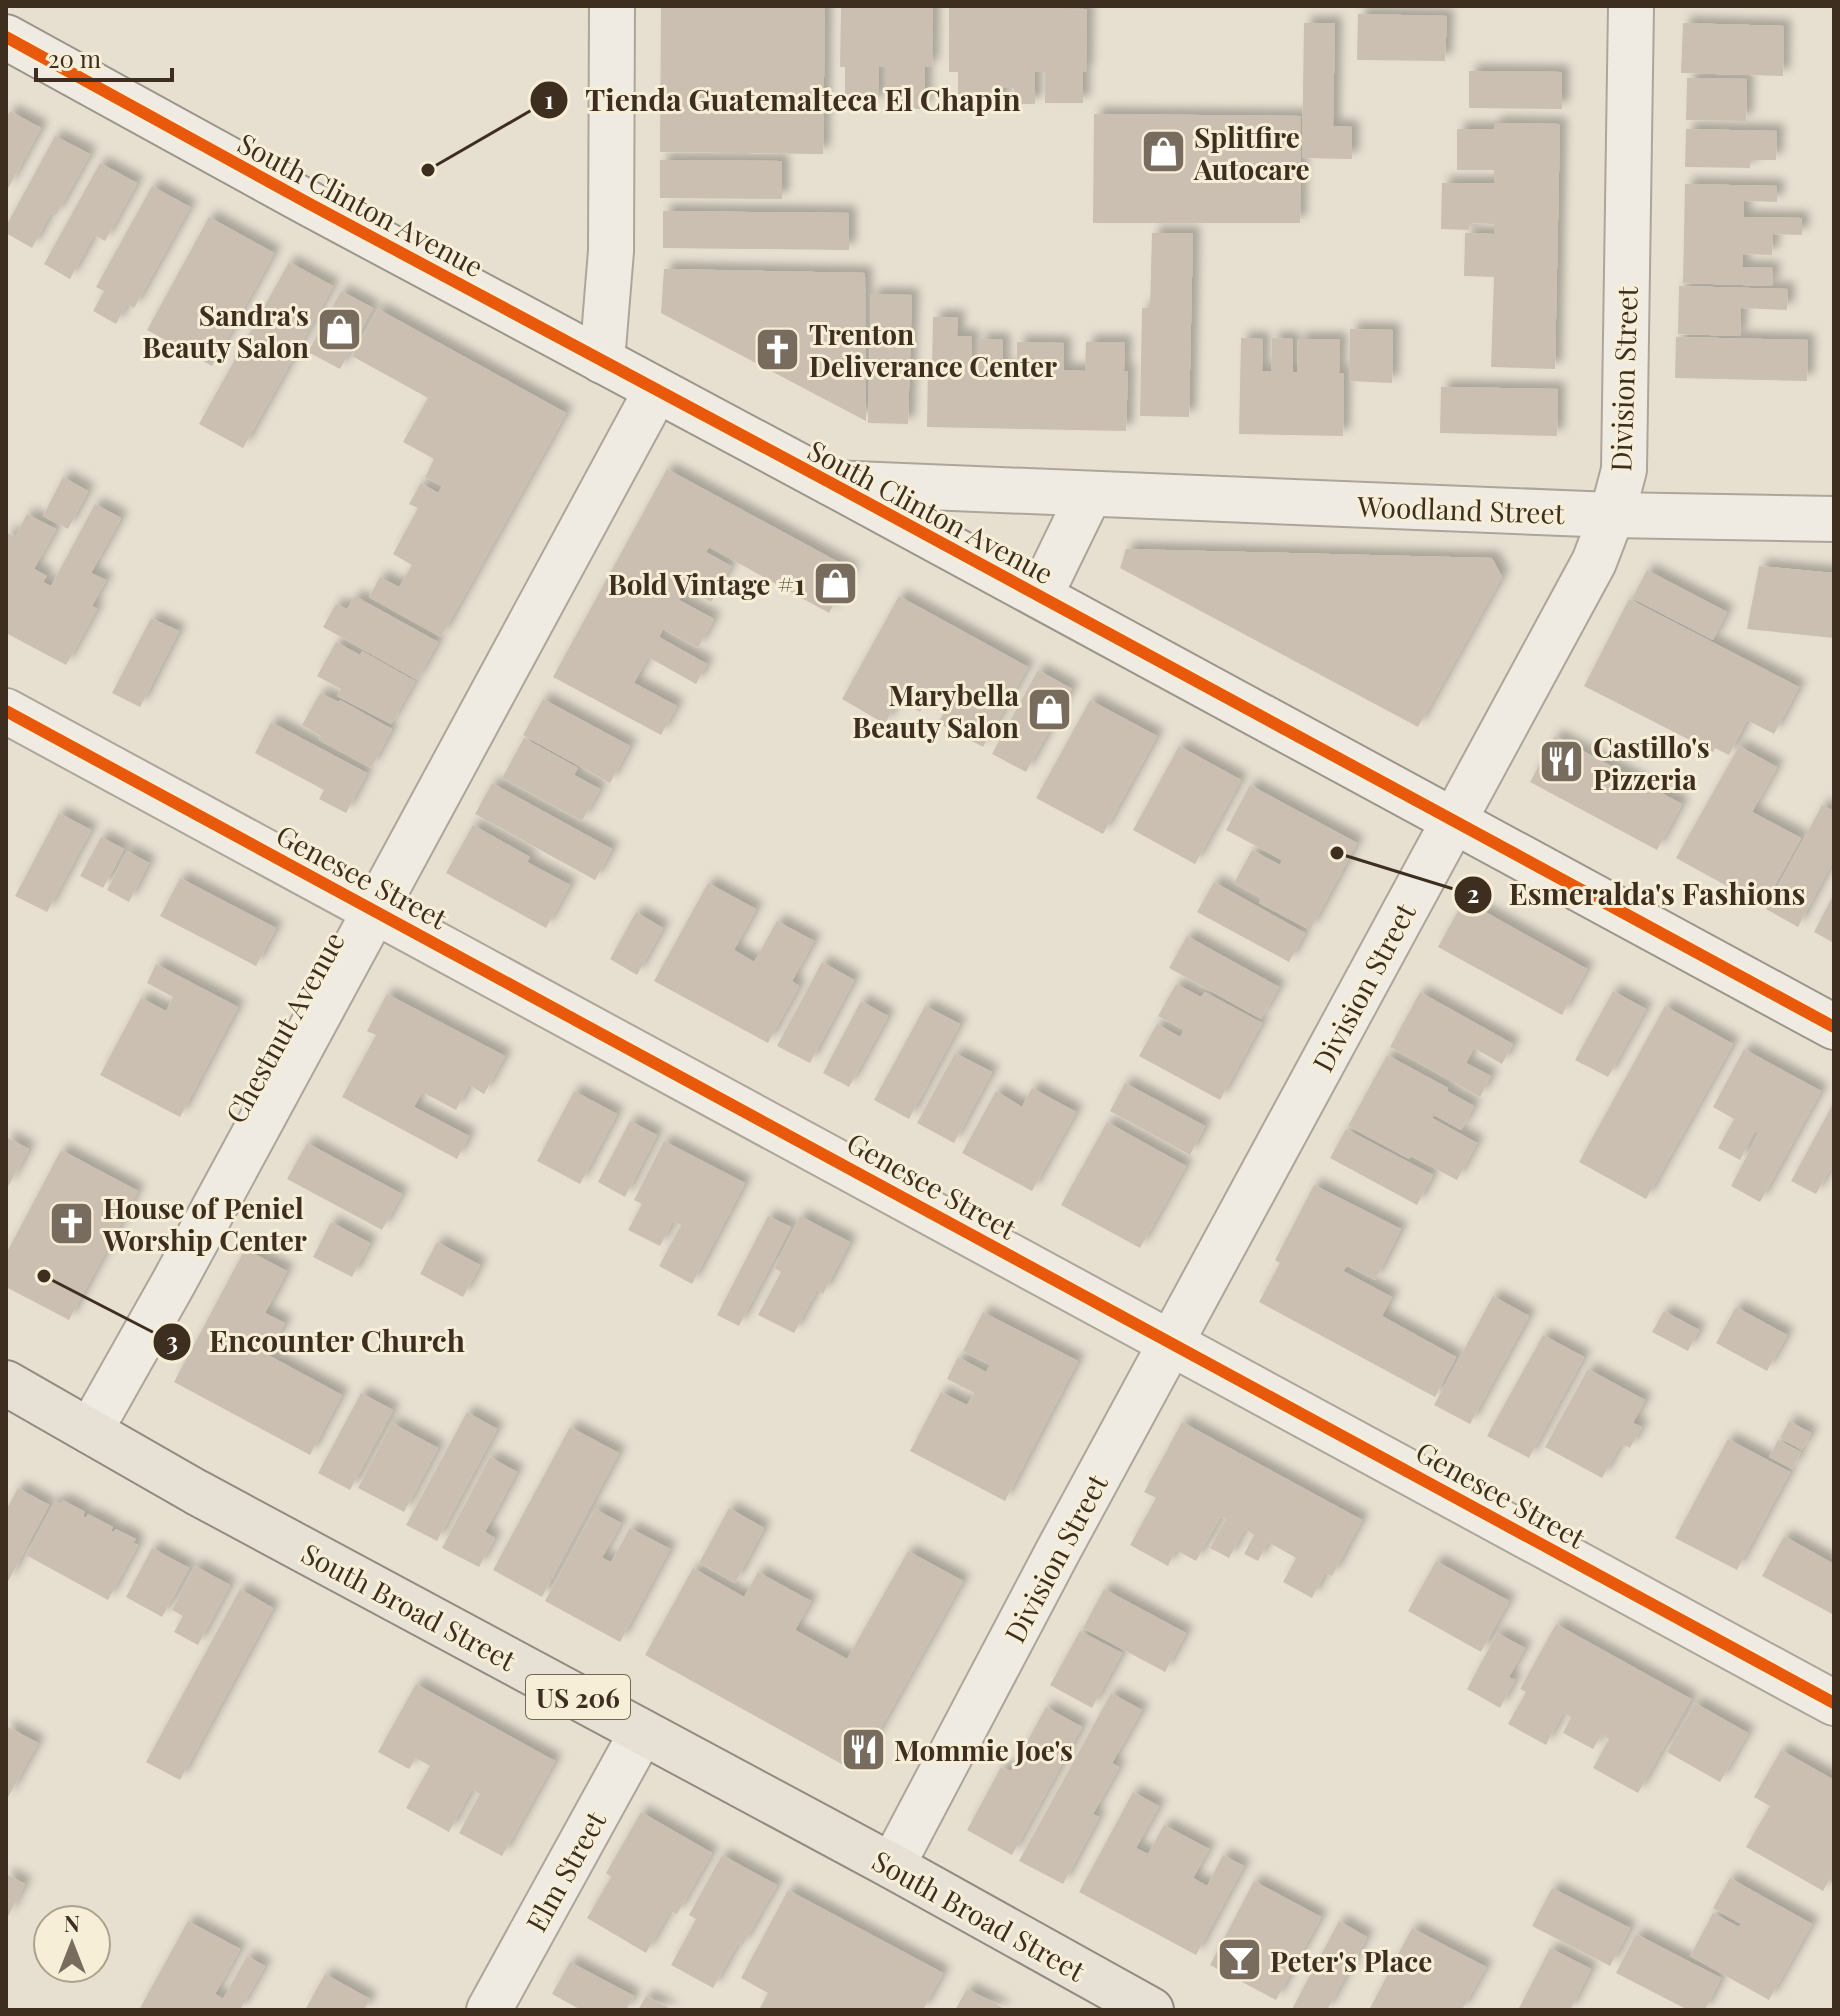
<svg xmlns="http://www.w3.org/2000/svg" width="1840" height="2016" font-family="'Playfair Display',serif">
  <defs>
    <filter id="shadow"><feDropShadow dx="7" dy="-7" stdDeviation="4" flood-color="#0004"/></filter>
  </defs>
  <rect width="100%" height="100%" fill="#e7e0d1"/>
  <g fill="#cbbfb2" filter="url(#shadow)">
    <path d="M661 6H825L823 154 660 152Z"/>
    <path d="M841 6H933L932 67H925V109H886V67H879V103H845V67H840Z"/>
    <path d="M949 8 1087 9 1086 72H1083V103H1045V72H1035V104H1014V88H1003V102H958V72H949Z"/>
    <path d="M1358 14 1447 16 1445 61 1357 60Z"/>
    <path d="M1304 23H1335L1333 126 1352 127V159L1302 158Z"/>
    <path d="M1683 23 1784 26 1783 76 1681 73Z"/>
    <path d="M1469 71 1562 72V109L1469 108Z"/>
    <path d="M1687 78 1747 79 1746 121 1686 120Z"/>
    <path d="M10 111 41 128 6 192V118Z"/>
    <path d="M1094 114 1301 116 1300 223H1093Z"/>
    <path d="M1494 123 1560 124 1555 369 1491 367 1494 277 1464 276 1465 233 1494 234V224L1470 223 1469 230 1441 229 1442 183H1494V170H1457V129H1494Z"/>
    <path d="M1686 129 1777 131 1776 160H1751L1750 168 1685 167Z"/>
    <path d="M55 136 90 154 56 215 51 213 32 248 6 233V226Z"/>
    <path d="M660 160 782 161V199L660 198Z"/>
    <path d="M100 163 137 183 105 241 94 235 70 279 44 264Z"/>
    <path d="M1685 184 1777 186V202L1744 201V217L1802 218V235L1773 234 1772 255 1743 254 1742 267 1773 268 1772 286 1683 283Z"/>
    <path d="M152 186 190 207 134 308 127 304 116 324 93 311 104 291 96 287Z"/>
    <path d="M663 211 849 213V250L663 248Z"/>
    <path d="M209 217 274 253 212 366 147 330Z"/>
    <path d="M1152 233H1193L1189 417 1140 416 1142 308H1150Z"/>
    <path d="M289 262 333 286 243 448 199 424Z"/>
    <path d="M664 269 865 273 866 421 661 313Z"/>
    <path d="M1679 286 1788 289 1787 310 1741 308 1740 336 1678 334Z"/>
    <path d="M341 291 373 308 340 369 308 352Z"/>
    <path d="M871 294 912 295 908 424 868 423Z"/>
    <path d="M378 309 566 413 441 637 369 597 380 577 399 587 412 565 393 554 418 508 409 504 421 483 438 493 442 486 425 477 434 459 403 442 428 398 352 356Z"/>
    <path d="M933 317H958L957 336H972L971 368H979V339L1003 340V369H1017V342L1064 343V370L1085 371 1086 342H1125L1124 371H1128L1126 431 927 427 928 367H932Z"/>
    <path d="M1350 329 1393 330 1392 383 1349 381Z"/>
    <path d="M1676 337 1808 340 1807 381 1675 378Z"/>
    <path d="M1241 338 1263 339 1262 371H1271L1272 338 1293 339V372H1297L1298 339H1340L1339 373H1344L1343 436 1239 434Z"/>
    <path d="M1441 387 1558 389 1557 436 1440 433Z"/>
    <path d="M667 469 853 570 829 613 709 547 706 552 731 566 711 602 686 588 679 600 714 619 698 648 663 629 659 637 707 664 696 684 648 657 634 683 677 706 661 735 553 677Z"/>
    <path d="M63 477 88 491 68 529 43 516Z"/>
    <path d="M95 504 121 518 91 573 106 580 92 606 97 609 66 665 6 633V532L15 537 27 514 56 529 34 569 47 576 43 582 51 586Z"/>
    <path d="M1126 549 1492 558 1502 577 1418 727 1120 568Z"/>
    <path d="M1759 566 1834 573V638L1747 629Z"/>
    <path d="M1647 570 1727 612 1713 640 1632 598Z"/>
    <path d="M355 596 438 642 417 680 323 627 336 604 347 609Z"/>
    <path d="M899 596 1028 667 983 747 938 723 952 698 933 687 920 712 898 699 885 724 842 699Z"/>
    <path d="M1629 599 1799 687 1774 734 1747 720 1729 755 1715 748 1713 752 1584 686Z"/>
    <path d="M151 618 179 631 140 707 112 693Z"/>
    <path d="M336 642 360 655 362 651 415 681 391 724 337 696 341 689 317 676Z"/>
    <path d="M1038 670 1072 689 1026 772 992 754Z"/>
    <path d="M320 693 339 702 340 700 392 729 371 768 319 740 321 736 302 725Z"/>
    <path d="M543 699 630 746 610 783 523 735Z"/>
    <path d="M1090 700 1157 736 1103 834 1036 798Z"/>
    <path d="M271 722 367 773 346 813 319 799 324 790 255 753Z"/>
    <path d="M1555 736 1682 804 1657 850 1530 782Z"/>
    <path d="M524 738 578 768 574 775 600 789 582 821 502 778Z"/>
    <path d="M1179 746 1241 780 1195 864 1133 830Z"/>
    <path d="M1739 746 1777 767 1752 812 1801 838 1763 906 1676 858Z"/>
    <path d="M492 783 612 849 595 880 475 814Z"/>
    <path d="M1250 785 1357 843 1310 930 1259 903 1262 898 1234 883 1252 850 1280 865 1282 860 1226 830Z"/>
    <path d="M1822 805 1834 811V859L1798 927 1766 909Z"/>
    <path d="M59 813 91 830 47 912 15 896Z"/>
    <path d="M473 825 530 857 527 862 570 885 546 928 446 873Z"/>
    <path d="M101 837 124 849 103 888 80 876Z"/>
    <path d="M127 851 149 863 129 902 107 890Z"/>
    <path d="M180 878 276 928 256 966 160 916Z"/>
    <path d="M1214 882 1305 933 1289 962 1197 912Z"/>
    <path d="M708 883 756 909 734 950 754 962 777 921 814 941 792 981 799 986 768 1043 654 981Z"/>
    <path d="M1834 894V943L1814 932Z"/>
    <path d="M1464 900 1587 969 1562 1015 1438 947Z"/>
    <path d="M636 912 663 928 637 975 610 959Z"/>
    <path d="M1187 936 1279 987 1261 1019 1169 968Z"/>
    <path d="M822 962 854 980 810 1063 777 1046Z"/>
    <path d="M156 964 238 1007 180 1117 100 1075 141 998 166 1011 173 997 147 983Z"/>
    <path d="M1176 984 1201 997 1205 992 1262 1023 1220 1100 1139 1056 1157 1024 1180 1037 1184 1030 1158 1016Z"/>
    <path d="M1613 991 1646 1009 1608 1077 1575 1060Z"/>
    <path d="M1420 992 1513 1044 1502 1064 1474 1048 1466 1063 1491 1076 1480 1097 1390 1047Z"/>
    <path d="M387 994 505 1056 484 1094 469 1085 456 1110 422 1092 414 1107 469 1136 457 1159 342 1097 376 1035 367 1031Z"/>
    <path d="M861 1001 888 1016 849 1087 823 1073Z"/>
    <path d="M925 1006 960 1024 909 1119 874 1100Z"/>
    <path d="M1665 1006 1733 1044 1646 1199 1579 1162Z"/>
    <path d="M1744 1049 1821 1091 1760 1202 1731 1186 1759 1133 1755 1131 1740 1160 1718 1148 1734 1119 1713 1107Z"/>
    <path d="M955 1053 992 1072 954 1143 917 1123Z"/>
    <path d="M1387 1055 1448 1088 1447 1091 1474 1106 1461 1130 1434 1115 1432 1118 1477 1143 1457 1180 1411 1156 1409 1159 1348 1126Z"/>
    <path d="M1125 1083 1205 1126 1190 1155 1110 1111Z"/>
    <path d="M1032 1088 1076 1112 1032 1191 962 1153 996 1091 1022 1107Z"/>
    <path d="M574 1091 617 1114 580 1184 537 1161Z"/>
    <path d="M1834 1102V1172L1830 1169 1816 1194 1791 1181Z"/>
    <path d="M630 1121 657 1135 625 1197 598 1182Z"/>
    <path d="M1107 1122 1186 1166 1140 1248 1061 1205Z"/>
    <path d="M1346 1129 1433 1175 1417 1205 1330 1158Z"/>
    <path d="M6 1137 29 1149 6 1190Z"/>
    <path d="M664 1141 745 1183 692 1284 659 1266 681 1225 673 1221 660 1246 628 1230 642 1204 634 1200Z"/>
    <path d="M307 1143 402 1194 382 1230 287 1179Z"/>
    <path d="M61 1150 138 1191 69 1320 6 1287V1254Z"/>
    <path d="M1314 1185 1401 1229 1375 1280 1347 1266 1343 1271 1392 1297 1382 1316 1456 1357 1435 1397 1259 1302 1280 1263 1275 1260Z"/>
    <path d="M768 1216 791 1227 739 1326 717 1315Z"/>
    <path d="M800 1216 850 1242 823 1294 817 1290 794 1333 758 1315 781 1272 774 1268Z"/>
    <path d="M331 1222 370 1243 352 1277 313 1257Z"/>
    <path d="M437 1242 480 1265 463 1297 420 1274Z"/>
    <path d="M245 1249 287 1271 265 1313 285 1323 268 1355 342 1395 310 1455 174 1382Z"/>
    <path d="M1493 1296 1529 1316 1470 1424 1434 1405Z"/>
    <path d="M1736 1307 1787 1335 1767 1371 1716 1343Z"/>
    <path d="M1664 1311 1699 1330 1688 1351 1652 1332Z"/>
    <path d="M983 1312 1078 1361 1005 1501 910 1451 941 1392 967 1405 974 1393 947 1379 958 1357 986 1372 990 1365 963 1351Z"/>
    <path d="M1543 1335 1584 1357 1529 1458 1487 1436Z"/>
    <path d="M1588 1369 1645 1400 1633 1423 1642 1427 1630 1448 1621 1444 1602 1478 1545 1447Z"/>
    <path d="M361 1393 393 1410 350 1490 318 1473Z"/>
    <path d="M467 1412 497 1429 437 1541 406 1525Z"/>
    <path d="M1789 1421 1811 1433 1802 1450 1780 1438Z"/>
    <path d="M1182 1422 1362 1520 1332 1576 1325 1573 1312 1598 1283 1582 1296 1558 1268 1542 1258 1561 1244 1554 1254 1535 1245 1529 1229 1558 1210 1548 1226 1519 1220 1517 1196 1561 1176 1550 1168 1566 1130 1545 1156 1498 1144 1492Z"/>
    <path d="M392 1423 438 1448 404 1512 358 1488Z"/>
    <path d="M570 1427 619 1453 542 1597 493 1570Z"/>
    <path d="M1728 1439 1790 1472 1737 1570 1675 1538Z"/>
    <path d="M1778 1440 1801 1452 1792 1469 1769 1457Z"/>
    <path d="M490 1457 517 1472 485 1532 495 1538 479 1567 442 1548Z"/>
    <path d="M18 1488 49 1505 6 1585V1510Z"/>
    <path d="M63 1500 85 1512 83 1516 86 1518 88 1514 113 1527 111 1531 113 1532 116 1529 136 1539 133 1543 138 1545 108 1600 26 1555 55 1501 61 1504Z"/>
    <path d="M729 1508 764 1528 735 1583 699 1563Z"/>
    <path d="M595 1509 621 1523 602 1558 611 1562 630 1528 670 1549 620 1642 545 1601Z"/>
    <path d="M1784 1536 1834 1564V1615L1762 1576Z"/>
    <path d="M152 1548 189 1568 162 1617 126 1597Z"/>
    <path d="M908 1551 963 1581 856 1772 645 1655 693 1568 744 1597 758 1572 811 1601 795 1630 847 1659Z"/>
    <path d="M1436 1561 1509 1601 1481 1652 1408 1611Z"/>
    <path d="M195 1566 230 1585 198 1645 174 1632 183 1616 172 1610Z"/>
    <path d="M240 1589 273 1608 180 1780 146 1762Z"/>
    <path d="M1104 1589 1186 1633 1165 1672 1083 1628Z"/>
    <path d="M1556 1624 1691 1699 1638 1793 1593 1768 1609 1739 1602 1734 1593 1749 1563 1733 1571 1717 1563 1713 1546 1745 1508 1724 1526 1692 1520 1689Z"/>
    <path d="M1080 1631 1122 1653 1092 1708 1050 1685Z"/>
    <path d="M1497 1633 1525 1648 1509 1677 1515 1680 1500 1708 1467 1689Z"/>
    <path d="M416 1684 555 1761 502 1856 459 1833 480 1794 472 1789 449 1832 406 1808 430 1766 416 1758 409 1769 378 1752Z"/>
    <path d="M1111 1693 1142 1710 1112 1763 1119 1767 1093 1814 1099 1817 1063 1884 1019 1861Z"/>
    <path d="M1695 1703 1748 1733 1720 1782 1667 1752Z"/>
    <path d="M1046 1707 1082 1727 1012 1855 967 1830 1001 1767 1011 1771Z"/>
    <path d="M6 1726 38 1743 6 1801Z"/>
    <path d="M1781 1750 1834 1780V1872L1823 1891 1746 1847 1770 1806 1754 1797Z"/>
    <path d="M1133 1792 1159 1806 1136 1848 1148 1854 1164 1825 1209 1849 1193 1878 1207 1886 1223 1855 1244 1866 1196 1955 1079 1892Z"/>
    <path d="M641 1812 712 1853 677 1914 670 1911 646 1953 587 1918 611 1877 606 1873Z"/>
    <path d="M722 1855 777 1885 742 1946 738 1943 713 1988 671 1965 696 1919 689 1915Z"/>
    <path d="M6 1874 25 1884 6 1920Z"/>
    <path d="M1730 1878 1812 1924 1769 2000 1690 1956 1713 1913 1739 1927 1741 1924 1713 1908Z"/>
    <path d="M1254 1881 1321 1917 1276 2000 1210 1965Z"/>
    <path d="M1552 1888 1630 1928 1610 1966 1532 1926Z"/>
    <path d="M788 1890 943 1973 923 2010H759L768 1993 741 1978Z"/>
    <path d="M188 1921 240 1949 215 1994 223 1999 247 1956 265 1966 240 2010H139Z"/>
    <path d="M1339 1921 1367 1937 1327 2010 1292 2009Z"/>
    <path d="M1412 1928 1486 1967 1462 2010H1369Z"/>
    <path d="M1636 1934 1721 1978 1705 2010H1688L1616 1973Z"/>
    <path d="M1550 1948 1591 1969 1570 2010H1518Z"/>
    <path d="M570 1962 634 1996 626 2010H581L552 1994Z"/>
    <path d="M325 1974 370 1999 364 2010H305Z"/>
    <path d="M967 1989 993 2002 1006 2010H955Z"/>
    <path d="M646 1996 673 2010H638Z"/>
  </g>
  <g fill="none" stroke-linecap="round" stroke-linejoin="round">
    <defs>
      <g id="street">
        <path d="M602 361 611 251 612 6"/>
        <path d="M831 483 1612 515 1834 519"/>
        <path d="M1040 596 1089 495"/>
        <path d="M6 711 1834 1703"/>
        <path d="M90 1431 174 1282 656 391"/>
        <path d="M892 1866 1058 1551 1594 562 1612 515 1624 470 1631 6"/>
        <path d="M489 2010 642 1732"/>
      </g>
      <path id="secondary" d="M6 37 308 203 831 483 1834 1027"/>
      <path id="primary" d="M6 1383 196 1492 892 1866 1151 2010"/>
    </defs>
    <use href="#street" stroke="#ada599" stroke-width="48"/>
    <use href="#secondary" stroke="#9c958a" stroke-width="48"/>
    <use href="#primary" stroke="#928b80" stroke-width="48"/>
    <use href="#street" stroke="#efebe3" stroke-width="44"/>
    <use href="#secondary" stroke="#efebe3" stroke-width="44"/>
    <use href="#primary" stroke="#e6e1d4" stroke-width="44"/>
    <defs>
      <g id="cycleway">
        <path d="M6 37 308 203 831 483 1834 1027"/>
        <path d="M6 711 1834 1703"/>
      </g>
    </defs>
    <use href="#cycleway" stroke="#f7eed8" stroke-width="17"/>
    <use href="#cycleway" stroke="#e8590c" stroke-width="12"/>
  </g>
  <defs>
    <symbol id="shop-square" viewBox="-11 -11 22 22"><rect x="-9" y="-9" width="18" height="18" rx="4" fill="#786c5e" stroke="#f7eed8"/><path d="M-5-2.5h2.3a2.7 3.5 0 0 1 5.4 0H5L5.5 6h-11ZM-1.5-2.5h3a1.5 2.3 0 0 0-3 0Z" fill="#fff"/></symbol>
    <symbol id="church-square" viewBox="-11 -11 22 22"><rect x="-9" y="-9" width="18" height="18" rx="4" fill="#786c5e" stroke="#f7eed8"/><path d="M-1.2-6h2.4v3.5h3.3v2.4h-3.3V6h-2.4V-.1h-3.3v-2.4h3.3Z" fill="#fff"/></symbol>
    <symbol id="restaurant-square" viewBox="-11 -11 22 22"><rect x="-9" y="-9" width="18" height="18" rx="4" fill="#786c5e" stroke="#f7eed8"/><path d="M-5-6h1v4h1v-4h1v4h1v-4h1v5L-1.5 .5V6h-2V.5L-5-1ZM5-6V6H3V1.5H1.5Q1.5-4 5-6Z" fill="#fff"/></symbol>
    <symbol id="bar-square" viewBox="-11 -11 22 22"><rect x="-9" y="-9" width="18" height="18" rx="4" fill="#786c5e" stroke="#f7eed8"/><path d="M-6-5H6L.8 .8V4.5H3.5V6h-7V4.5H-.8V.8Z" fill="#fff"/></symbol>
  </defs>
  <g fill-rule="evenodd">
    <use href="#shop-square" x="1138" y="126" width="51" height="51"/>
    <use href="#shop-square" x="314" y="304" width="51" height="51"/>
    <use href="#church-square" x="752" y="324" width="51" height="51"/>
    <use href="#shop-square" x="810" y="558" width="51" height="51"/>
    <use href="#shop-square" x="1024" y="684" width="51" height="51"/>
    <use href="#restaurant-square" x="1536" y="736" width="51" height="51"/>
    <use href="#church-square" x="46" y="1198" width="51" height="51"/>
    <use href="#restaurant-square" x="838" y="1724" width="51" height="51"/>
    <use href="#bar-square" x="1214" y="1934" width="51" height="51"/>
  </g>
  <g text-anchor="middle" dominant-baseline="central" stroke-width="6" stroke-linejoin="round" paint-order="stroke">
    <rect fill="#f7eed8" stroke="#756857" stroke-width="2" x="526" y="1675" width="104" height="44" rx="6"/>
    <g font-size="26" font-weight="bold" fill="#3d2e20">
      <text x="578" y="1697">US 206</text>
    </g>
    <g font-size="28" font-weight="bold" fill="#3d2e20" stroke="#f7eed8" text-anchor="start">
      <text x="1194" y="136">Splitfire<tspan x="1194" dy="32">Autocare</tspan></text>
      <text x="309" y="314" text-anchor="end">Sandra's<tspan x="309" dy="32">Beauty Salon</tspan></text>
      <text x="809" y="333">Trenton<tspan x="809" dy="32">Deliverance Center</tspan></text>
      <text x="805" y="583" text-anchor="end">Bold Vintage #1</text>
      <text x="1019" y="694" text-anchor="end">Marybella<tspan x="1019" dy="32">Beauty Salon</tspan></text>
      <text x="1593" y="746">Castillo's<tspan x="1593" dy="32">Pizzeria</tspan></text>
      <text x="103" y="1207">House of Peniel<tspan x="103" dy="32">Worship Center</tspan></text>
      <text x="894" y="1749">Mommie Joe's</text>
      <text x="1270" y="1960">Peter's Place</text>
    </g>
    <g font-size="28" fill="#3d2e20" stroke="#f7eed8">
      <text transform="translate(361 204) rotate(28)">South Clinton Avenue</text>
      <text transform="translate(1623 379) rotate(-88)">Division Street</text>
      <text transform="translate(1461 509) rotate(2)">Woodland Street</text>
      <text transform="translate(931 511) rotate(28)">South Clinton Avenue</text>
      <text transform="translate(362 876) rotate(28)">Genesee Street</text>
      <text transform="translate(1363 987) rotate(-62)">Division Street</text>
      <text transform="translate(284 1027) rotate(-61)">Chestnut Avenue</text>
      <text transform="translate(932 1185) rotate(29)">Genesee Street</text>
      <text transform="translate(1501 1494) rotate(29)">Genesee Street</text>
      <text transform="translate(1055 1558) rotate(-62)">Division Street</text>
      <text transform="translate(409 1606) rotate(28)">South Broad Street</text>
      <text transform="translate(565 1871) rotate(-61)">Elm Street</text>
      <text transform="translate(979 1915) rotate(29)">South Broad Street</text>
    </g>
  </g>
  <path fill="none" stroke="#3d2e20" stroke-width="3" d="M428 170L549 100M1337 853L1473 895M44 1276L172 1342"/>
  <g fill="#3d2e20" stroke="#f7eed8" stroke-width="3">
    <circle cx="428" cy="170" r="8"/>
    <circle cx="1337" cy="853" r="8"/>
    <circle cx="44" cy="1276" r="8"/>
    <circle cx="549" cy="100" r="20"/>
    <circle cx="1473" cy="895" r="20"/>
    <circle cx="172" cy="1342" r="20"/>
  </g>
  <g font-size="24" text-anchor="middle" font-weight="bold" fill="#fff">
    <text x="549" y="109">1</text>
    <text x="1473" y="903">2</text>
    <text x="172" y="1350">3</text>
  </g>
  <g font-size="30" text-anchor="middle" font-weight="bold" fill="#3d2e20" stroke="#f7eed8" stroke-width="6" stroke-linejoin="round" paint-order="stroke">
    <text x="803" y="111">Tienda Guatemalteca El Chapin</text>
    <text x="1657" y="905">Esmeralda's Fashions</text>
    <text x="337" y="1352">Encounter Church</text>
  </g>
  <rect width="1840" height="2016" fill="none" stroke="#3d2e20" stroke-width="16"/>
  <g transform="translate(72 1944)"><circle r="38" fill="#f7eed8" stroke="#ada18e" stroke-width="2"/>
  <path d="M0-6L14 30L0 20L-14 30Z" fill="#786c5e"/>
  <text y="-12" font-size="22" font-weight="bold" text-anchor="middle" fill="#3d2e20">N</text>
  </g>
  <path d="M36 68v12h136v-12" fill="none" stroke="#3d2e20" stroke-width="4"/>
  <text x="48" y="68" font-size="24" fill="#3d2e20" stroke="#f7eed8" stroke-width="6" paint-order="stroke">20 m</text>
</svg>
